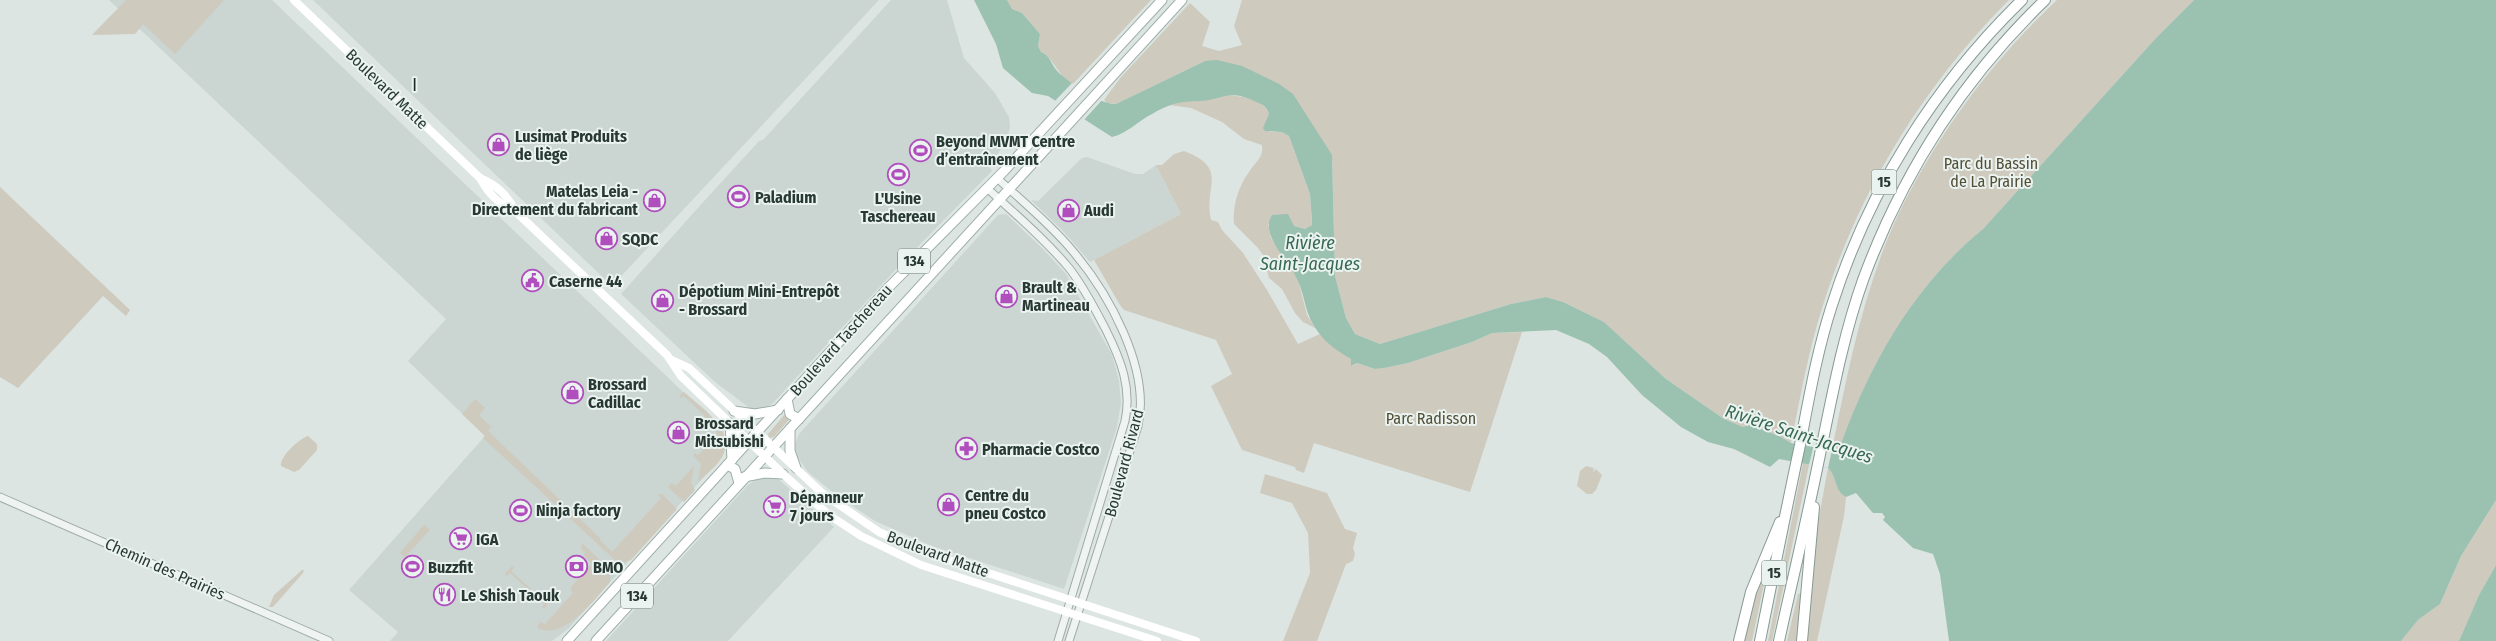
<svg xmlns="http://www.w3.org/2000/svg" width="2496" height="641" font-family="'Fira Sans Condensed',sans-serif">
  <rect width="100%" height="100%" fill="#dce5e2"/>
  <g fill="#cbd5d2">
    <path d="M109 0H272L723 430 725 440 721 458 568 629 552 641H390L398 632 349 590 485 436 408 361 446 319Z"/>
    <path d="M313 0H879L612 286Z"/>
    <path d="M891 0H947L964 58 995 93 1009 117 1010 127 1007 140 989 167 992 171 898 267 773 403 762 410H748L747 406 715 382 621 294 696 210 759 141 763 140Z"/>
    <path d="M1087 157 1135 174H1143L1156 165 1181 214 1090 262 1065 233 1031 200 1038 201 1082 158Z"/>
    <path d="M1006 214 1044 250 1066 274 1112 355 1119 381 1121 403 1117 427 1064 589 932 546 875 521 836 495 808 472 795 454 794 447 799 434 998 215Z"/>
    <path d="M771 476 777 478 834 527 728 641H606L748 485 758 478Z"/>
  </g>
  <g fill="#cecabe">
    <path d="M126 0H224L175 54 143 24 135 34 92 35Z"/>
    <path d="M1007 0H1151L1072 85C1059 77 1053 57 1041 52L1038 46 1040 34 1022 13 1012 9Z"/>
    <path d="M1242 0H2009C1919 90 1852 202 1817 325 1806 364 1799 404 1791 443L1781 437 1750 425 1743 427 1724 419 1666 379 1604 322 1563 302 1546 297 1511 304 1380 344 1355 334 1346 318 1335 276 1332 155 1205 61 1116 104 1107 103 1104 100 1121 77 1190 3 1210 22 1202 46 1219 51 1242 45 1234 26Z"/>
    <path d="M2057 0H2194L2156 38 1983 229C1914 285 1868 367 1839 450H1832C1848 370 1864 286 1900 211 1939 132 1993 60 2057 0Z"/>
    <path d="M1226 95C1240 96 1264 98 1269 114L1267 122 1269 132H1282L1289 136 1310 194 1312 225 1305 229 1294 226 1268 224 1271 238 1297 276 1307 315 1315 328 1303 322 1295 313 1282 289 1269 278 1263 255 1258 248 1234 224C1232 207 1239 185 1249 172 1255 162 1264 158 1262 145L1244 139 1222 122 1191 108 1169 105 1189 99 1201 101Z"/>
    <path d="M1184 151C1230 169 1203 185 1211 220L1218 222 1222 230 1243 253 1267 290 1298 344 1320 334 1351 359 1353 366 1357 363 1375 369 1384 368 1408 363 1472 342 1492 333 1522 332 1470 492 1314 443 1304 473 1296 470 1295 467 1242 450 1211 386 1232 374 1216 340 1124 310 1120 305 1094 260 1181 214 1156 165H1162L1174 154Z"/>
    <path d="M0 187 130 310 126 316 103 296 18 388 0 377Z"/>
    <path d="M684 392C700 407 733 427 724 453 720 464 706 474 698 482L701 464 693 455 695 453 698 455 718 435 716 432 718 429 684 396 681 398 679 396Z"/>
    <path d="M475 399 485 408 479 415 491 427 488 431 601 539 600 540 612 552 661 498 658 494H662L677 509 631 560 622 563 616 561 483 438 485 436 462 414Z"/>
    <path d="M785 414 789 420 774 437 769 438 768 434Z"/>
    <path d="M308 436 317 444V450L299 470 294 472 281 466C279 457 299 439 308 436Z"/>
    <path d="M1803 463 1809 465 1772 641H1768Z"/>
    <path d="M694 466 691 483 695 490 684 502 668 487 672 483 676 486Z"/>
    <path d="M1586 466 1594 468 1593 472 1596 469 1602 475 1596 490 1592 494H1587L1577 486 1580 471Z"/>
    <path d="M1828 468C1837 476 1834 491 1846 497L1844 516 1817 641H1805L1816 533Z"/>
    <path d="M1265 474 1327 493 1345 529 1357 533 1353 548 1355 554 1353 561 1346 564 1317 641H1283L1310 573 1308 533 1292 503 1260 493Z"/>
    <path d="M2496 500V565L2479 595 2459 641H2401L2418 620 2440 604 2461 556Z"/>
    <path d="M424 525 430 530 405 557 400 553Z"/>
    <path d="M582 543 610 570V582C594 600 564 641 538 628V625L541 622 545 624 573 593 570 588 592 564 584 555 585 553 581 548Z"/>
    <path d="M512 566 514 568 511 571 546 603 550 600 544 609 542 608 544 604 510 573 507 576 505 574Z"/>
    <path d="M302 570H304L303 573 273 607H269L274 595Z"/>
    <path d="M1763 570 1766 574 1752 641H1741Z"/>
    <path d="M1801 593 1798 641H1787L1798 594Z"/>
  </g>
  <g fill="#9bc1b0">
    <path d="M974 0H1007L1012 9 1022 13 1040 34 1038 46 1041 52C1051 56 1051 65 1058 72 1070 83 1100 105 1116 104L1205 61 1217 60 1242 66 1279 84 1293 94 1332 155 1335 276 1346 318 1355 334 1380 344 1511 304 1546 297 1563 302 1604 322 1666 379 1724 419 1743 427 1750 425 1781 437 1791 443 1834 451 1839 450C1868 366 1914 285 1983 229L2156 38 2194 0H2496V500L2461 556 2440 604 2418 620 2401 641H1949L1940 574 1933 554 1913 548 1883 520 1885 517 1882 513H1873L1856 493 1846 497C1834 491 1837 476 1828 468L1779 459 1770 467 1734 449 1708 442 1681 427 1642 395 1607 357 1589 344 1556 330 1492 333 1472 342 1408 363 1384 368 1375 369 1357 363 1351 366V359C1341 353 1331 347 1323 338 1303 315 1308 303 1297 279 1290 261 1259 235 1272 215L1288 214 1294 226 1305 229 1312 225V221L1310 194 1289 136 1282 132 1265 131 1263 128 1269 114C1266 104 1260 104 1252 100 1228 89 1221 100 1199 101 1180 101 1169 104 1152 114 1138 121 1128 133 1112 137L1048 96 1032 93 1003 68 996 44Z"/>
    <path d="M2496 565V641H2459L2479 595Z"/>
  </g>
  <g fill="#dce5e2">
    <path d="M1072 83 1103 99 1084 120 1053 103Z"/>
    <path d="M1813 448 1832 450 1828 468 1809 465Z"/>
  </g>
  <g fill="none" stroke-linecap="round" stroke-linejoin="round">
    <defs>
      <g id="tertiary">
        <path d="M997 178C1022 201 1049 223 1071 249 1108 292 1151 368 1138 426L1069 641"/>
        <path d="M987 188C1015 214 1045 239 1069 268 1084 287 1095 309 1106 330 1121 360 1132 388 1125 421L1058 641"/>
        <path d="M0 497 329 641"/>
      </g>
      <g id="primary">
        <path d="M787 399 790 414 799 419"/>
        <path d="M734 411 755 414 778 410"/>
        <path d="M730 423 732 460"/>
        <path d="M790 429V451L796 468"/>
        <path d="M727 465 735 469 739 483"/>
        <path d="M744 477 765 473 783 474"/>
        <path d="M567 641 889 287 1004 171 1162 0"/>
        <path d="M596 641 1182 0"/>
      </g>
      <g id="motorway">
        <path d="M1739 641 1751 592 1780 522"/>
        <path d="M1760 641C1773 576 1786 510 1800 445 1809 398 1817 351 1832 305 1869 189 1935 85 2022 0"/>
        <path d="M1779 641C1792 582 1806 523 1818 464 1831 402 1842 339 1863 280 1902 174 1963 79 2045 0"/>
        <path d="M1802 641 1814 507"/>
      </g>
    </defs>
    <use href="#tertiary" stroke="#9faba7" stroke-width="9"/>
    <use href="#primary" stroke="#9dafa8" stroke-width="11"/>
    <use href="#motorway" stroke="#869992" stroke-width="12"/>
    <use href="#tertiary" stroke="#eff4f2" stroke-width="7"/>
    <g stroke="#fff" stroke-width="8">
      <path d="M294 0 480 178C498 186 507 195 516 212"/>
      <path d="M480 178C489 195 499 204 516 212L667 355 681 376 783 474 829 515 861 536 921 565 1157 641"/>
      <path d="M672 360 689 368 822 493 879 532 924 552 1196 641"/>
    </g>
    <use href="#primary" stroke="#fff" stroke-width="9"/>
    <use href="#motorway" stroke="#fff" stroke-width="10"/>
  </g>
  <defs>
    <symbol id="shop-ring" viewBox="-11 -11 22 22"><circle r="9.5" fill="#ebf3f0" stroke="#b14ebd" stroke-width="1.5"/><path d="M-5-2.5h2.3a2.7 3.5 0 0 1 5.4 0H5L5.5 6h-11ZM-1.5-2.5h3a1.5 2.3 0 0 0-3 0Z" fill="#b14ebd"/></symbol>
    <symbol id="stadium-ring" viewBox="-11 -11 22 22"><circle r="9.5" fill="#ebf3f0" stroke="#b14ebd" stroke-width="1.5"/><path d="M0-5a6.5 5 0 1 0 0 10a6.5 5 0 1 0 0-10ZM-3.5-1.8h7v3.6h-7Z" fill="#b14ebd"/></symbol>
    <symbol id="civic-ring" viewBox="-11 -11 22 22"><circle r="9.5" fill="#ebf3f0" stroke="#b14ebd" stroke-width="1.5"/><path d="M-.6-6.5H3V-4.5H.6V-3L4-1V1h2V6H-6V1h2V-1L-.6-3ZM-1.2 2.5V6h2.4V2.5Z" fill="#b14ebd"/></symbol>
    <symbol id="pharmacy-ring" viewBox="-11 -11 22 22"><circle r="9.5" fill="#ebf3f0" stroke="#b14ebd" stroke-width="1.5"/><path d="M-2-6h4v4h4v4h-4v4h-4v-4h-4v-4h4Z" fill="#b14ebd"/></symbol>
    <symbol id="supermarket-ring" viewBox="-11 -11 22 22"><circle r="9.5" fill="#ebf3f0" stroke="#b14ebd" stroke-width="1.5"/><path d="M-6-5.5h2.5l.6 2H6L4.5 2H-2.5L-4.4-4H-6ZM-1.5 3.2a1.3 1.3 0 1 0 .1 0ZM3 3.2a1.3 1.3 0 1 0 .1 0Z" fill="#b14ebd"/></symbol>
    <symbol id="bank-ring" viewBox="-11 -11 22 22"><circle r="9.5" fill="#ebf3f0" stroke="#b14ebd" stroke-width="1.5"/><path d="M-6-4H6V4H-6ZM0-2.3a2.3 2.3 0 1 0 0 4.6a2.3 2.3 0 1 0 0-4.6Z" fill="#b14ebd"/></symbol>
    <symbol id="restaurant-ring" viewBox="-11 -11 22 22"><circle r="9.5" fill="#ebf3f0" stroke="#b14ebd" stroke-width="1.5"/><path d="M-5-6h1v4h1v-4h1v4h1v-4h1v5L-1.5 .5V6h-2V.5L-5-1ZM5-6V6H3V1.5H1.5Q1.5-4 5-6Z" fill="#b14ebd"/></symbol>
  </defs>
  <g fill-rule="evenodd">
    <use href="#shop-ring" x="486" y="132" width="25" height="25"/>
    <use href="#stadium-ring" x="908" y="138" width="25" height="25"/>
    <use href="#stadium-ring" x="886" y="162" width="25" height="25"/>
    <use href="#stadium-ring" x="726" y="184" width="25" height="25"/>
    <use href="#shop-ring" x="642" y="188" width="25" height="25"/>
    <use href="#shop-ring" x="1056" y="198" width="25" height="25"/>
    <use href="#shop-ring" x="594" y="226" width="25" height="25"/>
    <use href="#civic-ring" x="520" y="268" width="25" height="25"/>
    <use href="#shop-ring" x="994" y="284" width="25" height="25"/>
    <use href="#shop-ring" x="650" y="288" width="25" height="25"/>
    <use href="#shop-ring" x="560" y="380" width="25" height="25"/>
    <use href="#shop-ring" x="666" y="420" width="25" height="25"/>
    <use href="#pharmacy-ring" x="954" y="436" width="25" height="25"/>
    <use href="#shop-ring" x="936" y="492" width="25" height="25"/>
    <use href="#supermarket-ring" x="762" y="494" width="25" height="25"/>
    <use href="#stadium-ring" x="508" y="498" width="25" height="25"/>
    <use href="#supermarket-ring" x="448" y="526" width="25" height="25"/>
    <use href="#stadium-ring" x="400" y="554" width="25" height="25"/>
    <use href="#bank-ring" x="564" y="554" width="25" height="25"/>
    <use href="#restaurant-ring" x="432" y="582" width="25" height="25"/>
  </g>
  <g text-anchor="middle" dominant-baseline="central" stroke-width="4" stroke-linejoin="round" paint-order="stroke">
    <g fill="#ebf3f0" stroke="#62716c" stroke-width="1">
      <rect x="1871.5" y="169.5" width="25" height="25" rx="4"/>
      <rect x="898" y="248.5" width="32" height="25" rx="4"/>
      <rect x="1761.5" y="560.5" width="25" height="25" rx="4"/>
      <rect x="621" y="583.5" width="32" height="25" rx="4"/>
    </g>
    <g font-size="15" font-weight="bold" fill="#283934">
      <text x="1884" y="182">15</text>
      <text x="914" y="261">134</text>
      <text x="1774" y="573">15</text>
      <text x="637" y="596">134</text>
    </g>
    <g font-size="16" fill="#283934" stroke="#ebf3f0">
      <text transform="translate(387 89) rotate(44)">Boulevard Matte</text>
      <text transform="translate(841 340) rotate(-48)">Boulevard Taschereau</text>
      <text transform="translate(1124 463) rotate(-75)">Boulevard Rivard</text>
      <text transform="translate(938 554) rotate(20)">Boulevard Matte</text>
      <text transform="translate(165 569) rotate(24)">Chemin des Prairies</text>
    </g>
    <g font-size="16" font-weight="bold" fill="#283934" stroke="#ebf3f0" text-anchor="start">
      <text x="515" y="136">Lusimat Produits<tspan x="515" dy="18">de liège</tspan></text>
      <text x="936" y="141">Beyond MVMT Centre<tspan x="936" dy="18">d’entraînement</tspan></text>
      <text x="638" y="191" text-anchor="end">Matelas Leia -<tspan x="638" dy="18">Directement du fabricant</tspan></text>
      <text x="755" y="197">Paladium</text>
      <text x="898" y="198" text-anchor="middle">L'Usine<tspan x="898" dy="18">Taschereau</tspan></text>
      <text x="1084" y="210">Audi</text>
      <text x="622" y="239">SQDC</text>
      <text x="549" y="281">Caserne 44</text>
      <text x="1022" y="287">Brault &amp;<tspan x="1022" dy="18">Martineau</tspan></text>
      <text x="679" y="291">Dépotium Mini-Entrepôt<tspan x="679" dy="18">- Brossard</tspan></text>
      <text x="588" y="384">Brossard<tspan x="588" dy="18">Cadillac</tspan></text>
      <text x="695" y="423">Brossard<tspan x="695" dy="18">Mitsubishi</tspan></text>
      <text x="982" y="449">Pharmacie Costco</text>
      <text x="965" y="495">Centre du<tspan x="965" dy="18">pneu Costco</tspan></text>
      <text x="790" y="497">Dépanneur<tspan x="790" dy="18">7 jours</tspan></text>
      <text x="536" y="510">Ninja factory</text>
      <text x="476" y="539">IGA</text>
      <text x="428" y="567">Buzzfit</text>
      <text x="593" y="567">BMO</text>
      <text x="461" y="595">Le Shish Taouk</text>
    </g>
    <g font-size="16" fill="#534f37" stroke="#ebf3f0">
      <text x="1991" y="163">Parc du Bassin<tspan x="1991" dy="18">de La Prairie</tspan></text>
      <text x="1431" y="418">Parc Radisson</text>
    </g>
    <g font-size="18" letter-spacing="1" fill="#1a2a25" stroke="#ebf3f0">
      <text x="415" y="85">I</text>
    </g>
    <g font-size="18" font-style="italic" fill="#376854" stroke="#ebf3f0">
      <text x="1310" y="243">Rivière<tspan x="1310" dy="21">Saint-Jacques</tspan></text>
      <text transform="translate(1799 434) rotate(18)">Rivière Saint-Jacques</text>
    </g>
  </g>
</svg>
